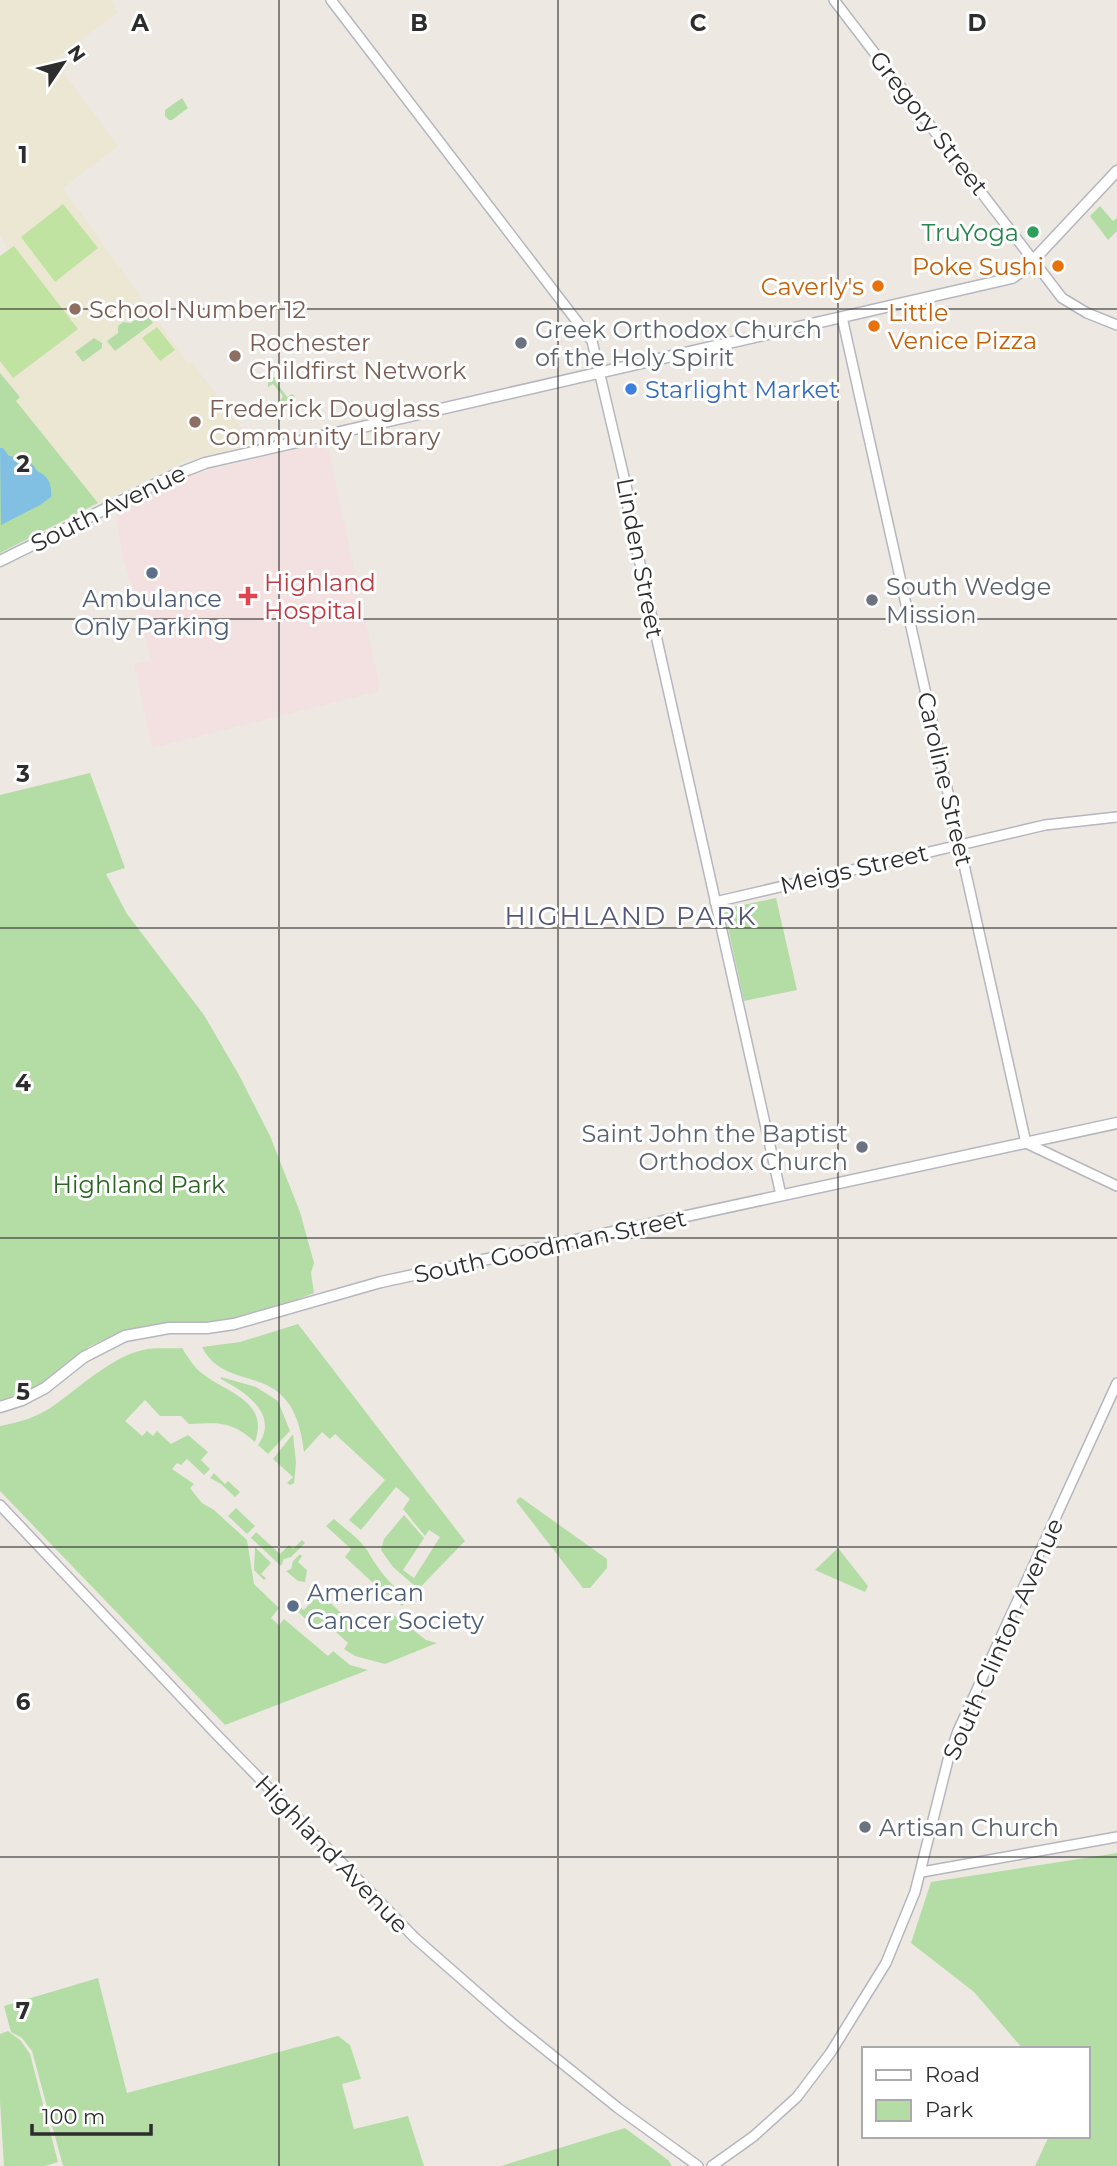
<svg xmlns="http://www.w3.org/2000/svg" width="1117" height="2166" font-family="Montserrat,sans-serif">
  <rect width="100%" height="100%" fill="#ede9e2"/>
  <path fill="#ece7d3" d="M0 0H112L117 13 54 60 118 146 63 188 188 363 191 361 253 444 188 460 98 503 15 401 20 396 0 373V256L8 250 0 234Z"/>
  <path fill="#f2e1e0" d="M320 444 329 451 380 687 376 692 152 748 134 664 151 660 138 604 123 559 116 514 119 510 175 482 196 473Z"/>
  <g fill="#b3dda5">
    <path d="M182 98 188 108 172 120H169L165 116V110Z"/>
    <path d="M1100 206 1113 221 1117 218V231L1108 240 1090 216Z"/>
    <path d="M145 312 153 323 115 351 107 341 118 333V326L123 322 131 323Z"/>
    <path d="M94 338 102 343V348L83 362 75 352Z"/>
    <path d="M0 373 20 397 16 401 98 503 0 553Z"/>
    <path d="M279 376 276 382 287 397 292 394 295 396 293 400 279 402 283 396 273 384 268 387V382L274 377Z"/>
    <path d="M90 773 125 868 106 874 127 914 204 1015 239 1075 270 1136 300 1212 314 1263 311 1273 314 1293 255 1315 222 1322 161 1323 126 1330 90 1346 40 1385 0 1401V795Z"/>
    <path d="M776 898 797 990 744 1001 724 909Z"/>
    <path d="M298 1324 465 1541 402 1606 389 1595 385 1594 345 1557 351 1549 326 1526 334 1519C344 1528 359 1538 367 1550 378 1569 389 1584 407 1597L415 1586 393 1567 381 1550 384 1539 404 1515 424 1538 403 1570 414 1578 440 1537 429 1530 425 1536 403 1509 410 1499 396 1487 361 1530 349 1520 385 1480 335 1434 330 1439 322 1432 304 1452C293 1354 228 1398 202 1347L240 1342Z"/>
    <path d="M182 1348C188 1357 194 1368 203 1374 229 1394 269 1401 255 1442 230 1420 218 1423 189 1424L181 1416H160L145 1400 125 1421 142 1436 147 1431 153 1436 157 1431 171 1444 188 1435 208 1452 201 1460 210 1469 204 1475 187 1459 181 1465 177 1463 172 1469 194 1484 190 1488 202 1503 214 1510 247 1540 254 1584 279 1608 271 1618 279 1625 284 1619 328 1656 333 1651 350 1665 368 1670 225 1725 0 1491V1426C20 1422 39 1417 56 1404 81 1386 112 1357 143 1350 155 1347 170 1349 182 1348Z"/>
    <path d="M221 1377 256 1387 278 1401 290 1431 268 1454 258 1445C280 1414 245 1392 221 1379Z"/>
    <path d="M293 1434 296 1463 294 1483 290 1485 287 1483 293 1477 273 1459Z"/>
    <path d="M214 1473 225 1484 228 1481 240 1492 235 1497 221 1484 210 1478Z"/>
    <path d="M520 1497 607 1559V1568L590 1588H583L516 1501Z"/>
    <path d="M236 1508 255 1526 247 1534 228 1516Z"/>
    <path d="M256 1532 280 1554 289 1545 293 1549 302 1540 305 1543 291 1557 284 1559 281 1566 251 1538Z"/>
    <path d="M255 1547 271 1563 261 1574 266 1578 264 1580 254 1570Z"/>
    <path d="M838 1548 868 1586 865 1592 815 1570Z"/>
    <path d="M300 1554 302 1556 298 1562 307 1570 305 1582 298 1581 286 1571 291 1569 293 1561Z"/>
    <path d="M320 1593 359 1630 364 1626 371 1632 390 1612 426 1640 437 1643 385 1664 355 1656 344 1649 348 1643 324 1621 319 1626 313 1622 311 1624 297 1611 300 1607 304 1610Z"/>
    <path d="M1117 1853V2166H1035L1049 2136H1087V2049H1023L974 1992 911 1943 931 1882Z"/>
    <path d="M98 1978 127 2093 338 2036 350 2045 361 2079 342 2084 354 2129 408 2116 424 2166H63L32 2051 22 2038 11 2032 4 2006Z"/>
    <path d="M8 2031 21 2041 30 2054 58 2162 45 2166H4L0 2101V2034Z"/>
    <path d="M625 2128 668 2160 672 2166H501Z"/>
  </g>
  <g fill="#c1e3a2">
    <path d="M63 204 98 248 55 282 21 237Z"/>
    <path d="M14 246 78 329 13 378 0 361V256Z"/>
    <path d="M157 327 175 350 160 361 142 338Z"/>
  </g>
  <path fill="#81c0e3" d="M0 448H3L9 456C21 457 32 460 37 471 49 476 52 485 51 497L40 505 1 525Z"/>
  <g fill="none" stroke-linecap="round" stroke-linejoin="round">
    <defs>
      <g id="tertiary">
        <path d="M331 0 592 341 628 494V510L781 1195"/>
        <path d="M834 0 1062 298 1087 313 1117 325"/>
        <path d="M842 317 1026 1143 1117 1186"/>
        <path d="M715 902 1045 825 1117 817"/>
        <path d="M0 1505 216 1734 415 1938 512 2023 618 2108 698 2166"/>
        <path d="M922 1872 1117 1837"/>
        <path d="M712 2166 754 2136 797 2097 831 2052 886 1963 915 1892 948 1760 958 1731 1117 1383"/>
      </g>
      <g id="secondary">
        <path d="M0 561 172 476 205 463 1012 278 1025 269 1117 171"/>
        <path d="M0 1407 22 1400 45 1388 84 1357 125 1336 169 1328H207L234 1324 381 1282 1117 1123"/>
      </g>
    </defs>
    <use href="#tertiary" stroke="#b5b6bf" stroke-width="12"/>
    <use href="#secondary" stroke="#b5b6bf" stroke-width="13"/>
    <use href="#tertiary" stroke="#fff" stroke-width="9"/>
    <use href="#secondary" stroke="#fff" stroke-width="10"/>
  </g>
  <path fill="none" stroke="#2d2d2d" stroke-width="2" stroke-opacity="0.55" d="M279 0V2166M558 0V2166M838 0V2166M0 309H1117M0 619H1117M0 928H1117M0 1238H1117M0 1547H1117M0 1857H1117"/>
  <circle fill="#2e9e5b" stroke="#fff" stroke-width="2.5" cx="1033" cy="232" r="7"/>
  <g fill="#e8710a" stroke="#fff" stroke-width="2.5">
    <circle cx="1058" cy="266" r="7"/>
    <circle cx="878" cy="286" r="7"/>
    <circle cx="874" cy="326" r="7"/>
  </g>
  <g fill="#8d6e63" stroke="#fff" stroke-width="2.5">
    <circle cx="75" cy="309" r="7"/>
    <circle cx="235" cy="356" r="7"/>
    <circle cx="195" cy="422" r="7"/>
  </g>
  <g fill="#6b7280" stroke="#fff" stroke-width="2.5">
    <circle cx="521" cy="343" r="7"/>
    <circle cx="872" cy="600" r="7"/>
    <circle cx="862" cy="1147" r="7"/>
    <circle cx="865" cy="1827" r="7"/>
  </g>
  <circle fill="#3f7fe0" stroke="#fff" stroke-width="2.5" cx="631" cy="389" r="7"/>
  <g fill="#5c6f8a" stroke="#fff" stroke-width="2.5">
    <circle cx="152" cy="573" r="7"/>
    <circle cx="293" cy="1606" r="7"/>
  </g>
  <path fill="#e0444e" stroke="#fff" stroke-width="2.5" d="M244.5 585.5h7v7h7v7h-7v7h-7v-7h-7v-7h7z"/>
  <g text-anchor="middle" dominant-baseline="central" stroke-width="6" stroke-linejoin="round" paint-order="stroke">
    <g font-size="24" fill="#2d2d2d" stroke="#fff">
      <text transform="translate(929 123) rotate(52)">Gregory Street</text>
      <text transform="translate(108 508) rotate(-26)">South Avenue</text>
      <text transform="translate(640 558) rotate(79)">Linden Street</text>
      <text transform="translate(945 779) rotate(77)">Caroline Street</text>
      <text transform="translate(854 869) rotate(-13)">Meigs Street</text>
      <text transform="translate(550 1246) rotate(-12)">South Goodman Street</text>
      <text transform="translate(1003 1639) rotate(-66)">South Clinton Avenue</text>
      <text transform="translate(332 1854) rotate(46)">Highland Avenue</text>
    </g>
    <g font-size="24" fill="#27864d" stroke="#fff" text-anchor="end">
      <text x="1019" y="232">TruYoga</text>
    </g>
    <g font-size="24" fill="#c56008" stroke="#fff" text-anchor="end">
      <text x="1044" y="266">Poke Sushi</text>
      <text x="864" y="286">Caverly's</text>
      <text x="888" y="312" text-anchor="start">Little<tspan x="888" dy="28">Venice Pizza</tspan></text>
    </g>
    <g font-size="24" fill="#785e54" stroke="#fff" text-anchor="start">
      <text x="89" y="309">School Number 12</text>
      <text x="249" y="342">Rochester<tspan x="249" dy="28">Childfirst Network</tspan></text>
      <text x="209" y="408">Frederick Douglass<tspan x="209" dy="28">Community Library</tspan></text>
    </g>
    <g font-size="24" fill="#5b616d" stroke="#fff" text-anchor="start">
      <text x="535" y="329">Greek Orthodox Church<tspan x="535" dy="28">of the Holy Spirit</tspan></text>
      <text x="886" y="586">South Wedge<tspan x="886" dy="28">Mission</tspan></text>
      <text x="848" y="1133" text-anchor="end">Saint John the Baptist<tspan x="848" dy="28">Orthodox Church</tspan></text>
      <text x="879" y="1827">Artisan Church</text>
    </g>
    <g font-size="24" fill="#366cbe" stroke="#fff" text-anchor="start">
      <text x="645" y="389">Starlight Market</text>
    </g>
    <g font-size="24" fill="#be3a42" stroke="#fff" text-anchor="start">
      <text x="264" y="582">Highland<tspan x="264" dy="28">Hospital</tspan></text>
    </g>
    <g font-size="24" fill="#4e5e75" stroke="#fff">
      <text x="152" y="598">Ambulance<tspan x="152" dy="28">Only Parking</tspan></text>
      <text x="307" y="1592" text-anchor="start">American<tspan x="307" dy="28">Cancer Society</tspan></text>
    </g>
    <g font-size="24" fill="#2b6523" stroke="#fff">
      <text x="139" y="1184">Highland Park</text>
    </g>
    <g font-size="26" letter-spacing="2" fill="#52557a" stroke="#fff">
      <text x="631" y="916">HIGHLAND PARK</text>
    </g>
  </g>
  <g font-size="23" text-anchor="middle" font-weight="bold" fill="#2d2d2d" stroke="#fff" stroke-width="6" stroke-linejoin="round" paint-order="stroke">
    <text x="140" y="31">A</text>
    <text x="419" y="31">B</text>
    <text x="698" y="31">C</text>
    <text x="977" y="31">D</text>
    <text x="23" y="163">1</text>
    <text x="23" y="472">2</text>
    <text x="23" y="782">3</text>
    <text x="23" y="1091">4</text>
    <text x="23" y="1400">5</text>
    <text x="23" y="1710">6</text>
    <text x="23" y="2019">7</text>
  </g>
  <rect x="862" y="2047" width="228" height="91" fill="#ffffff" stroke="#ababab" stroke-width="2"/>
  <rect x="876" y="2070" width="35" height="10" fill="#ffffff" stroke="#ababab" stroke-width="2"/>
  <text x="925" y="2082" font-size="21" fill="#2d2d2d">Road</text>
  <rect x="876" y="2100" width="35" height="21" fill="#b3dda5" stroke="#ababab" stroke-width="2"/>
  <text x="925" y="2117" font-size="21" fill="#2d2d2d">Park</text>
  <g transform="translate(63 63) rotate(55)" stroke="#ffffff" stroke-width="5" paint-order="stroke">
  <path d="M0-5L12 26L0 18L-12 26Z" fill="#2d2d2d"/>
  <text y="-10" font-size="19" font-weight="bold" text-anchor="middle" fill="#2d2d2d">N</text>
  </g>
  <path d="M32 2124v10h119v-10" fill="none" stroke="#2d2d2d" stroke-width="3.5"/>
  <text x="42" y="2124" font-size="21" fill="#2d2d2d" stroke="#ffffff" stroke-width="5" paint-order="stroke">100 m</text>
</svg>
